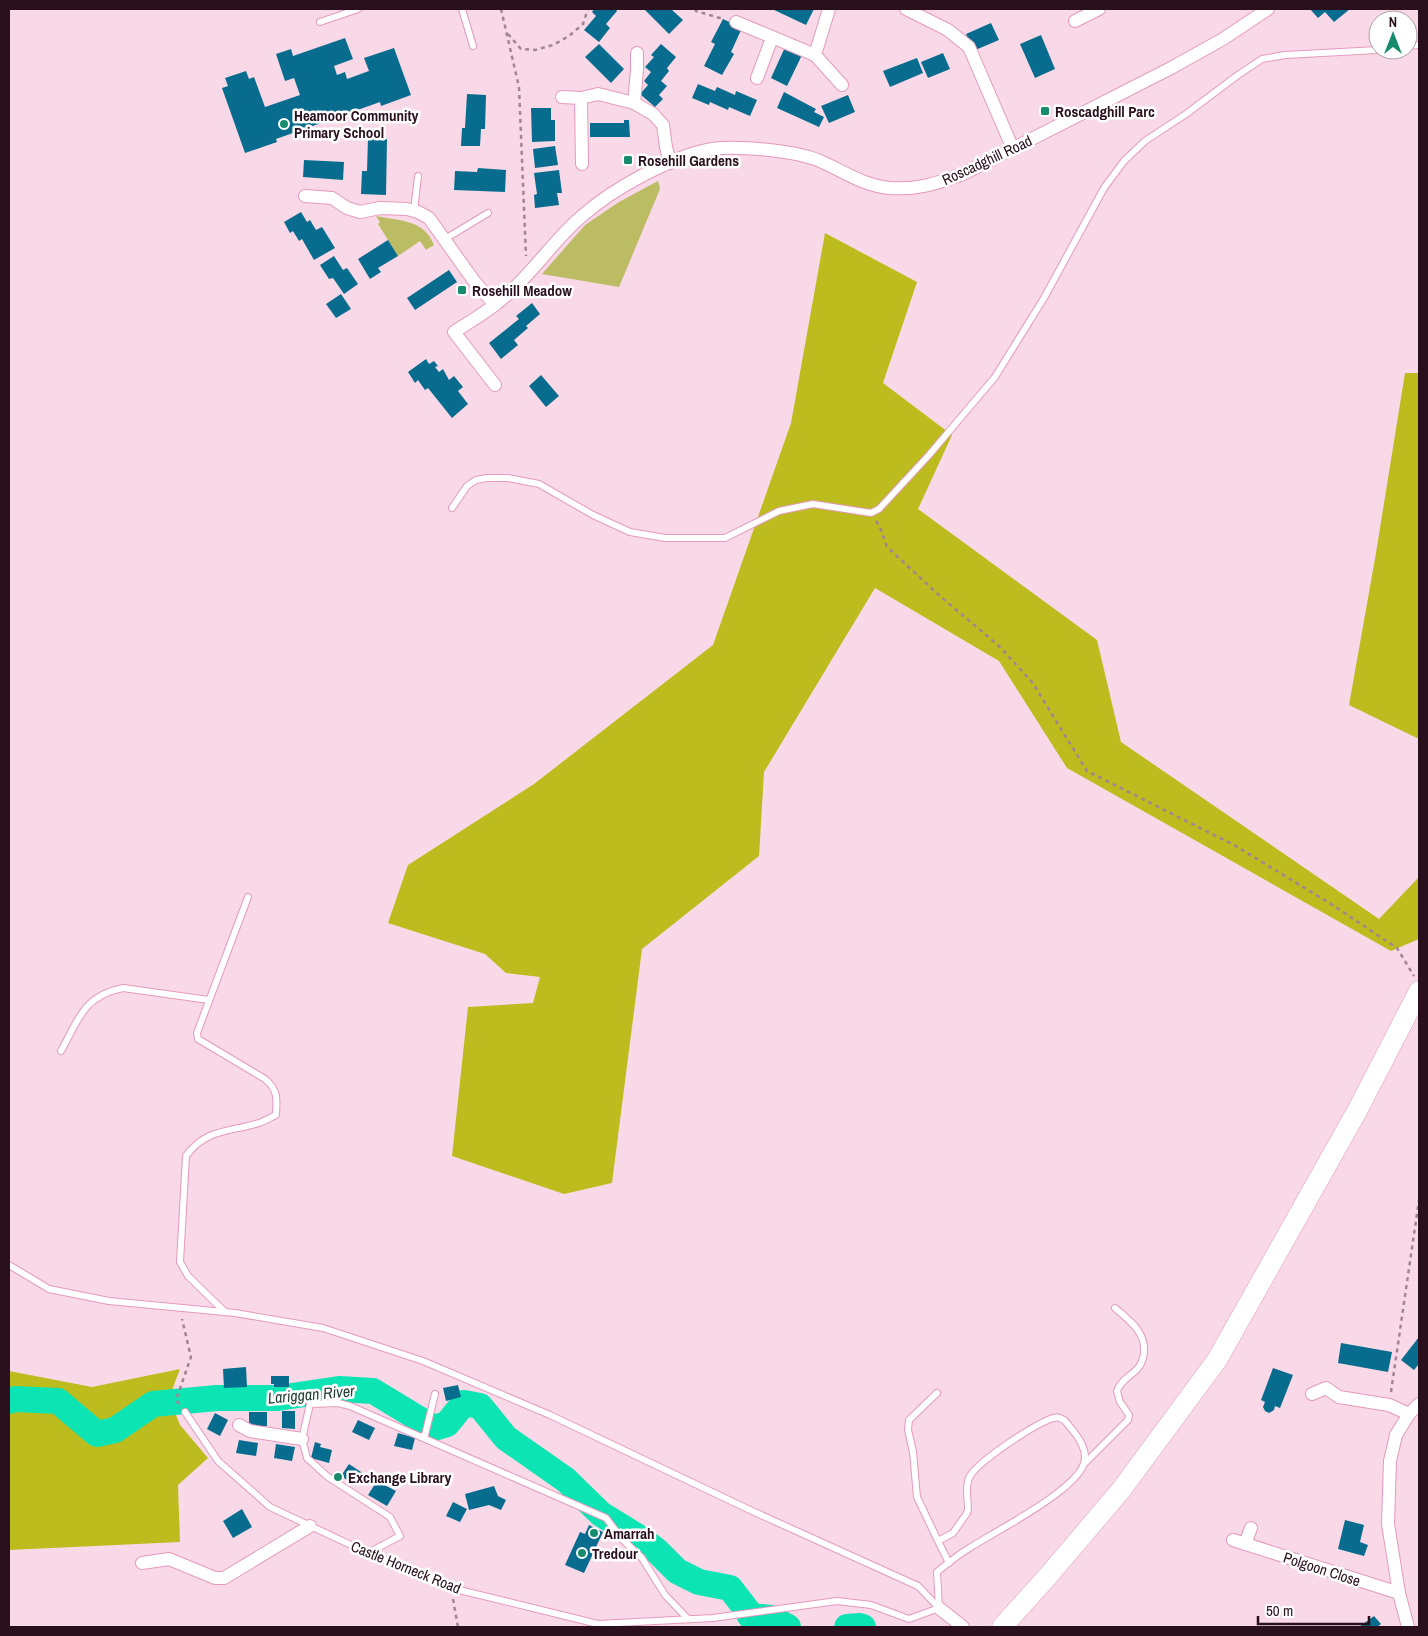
<svg xmlns="http://www.w3.org/2000/svg" width="1428" height="1636" font-family="'Archivo Narrow',sans-serif">
  <rect width="100%" height="100%" fill="#f9d9e7"/>
  <g fill="#bbbc63">
    <path d="M658 181 660 189 619 287 542 274 585 225 619 202Z"/>
    <path d="M376 216C399 221 424 219 434 245L426 250 420 241 398 256 378 224 380 222Z"/>
  </g>
  <g fill="#bcbc1f">
    <path d="M825 233 917 282 883 383 952 435 918 509 1097 640 1121 742 1379 919 1418 878 1419 869V939L1391 951 1067 768 999 661 875 588 764 772 759 856 642 949 612 1183 564 1194 452 1156 468 1007 533 1003 540 977 506 973 485 954 388 923 408 865 534 784 713 645 791 423Z"/>
    <path d="M1405 373H1419V739L1349 705 1376 553Z"/>
    <path d="M180 1369 169 1398 180 1425 208 1458 178 1485 180 1542 9 1550V1371L92 1387Z"/>
  </g>
  <g fill="none" stroke-linecap="round" stroke-linejoin="round">
    <g stroke="#0de4b3" stroke-width="26">
      <path d="M9 1401 15 1399 58 1401 97 1434 115 1430 153 1404 217 1398H278L339 1389 373 1391 434 1428 447 1424 464 1403 480 1406 506 1438 566 1480 601 1514 643 1540 657 1551 677 1571 699 1582 730 1588 747 1610"/>
      <path d="M750 1616 771 1618 788 1627"/>
      <path d="M847 1627 860 1626 863 1627"/>
    </g>
  </g>
  <g fill="#076c8e">
    <path d="M594 9H616L617 11 606 24 610 28 599 42 584 30 596 16 592 12Z"/>
    <path d="M644 9H671L683 20 669 34Z"/>
    <path d="M772 9H814L806 25Z"/>
    <path d="M1310 9H1350L1334 22 1325 12 1318 18Z"/>
    <path d="M723 19 742 28 731 52 734 54 722 75 704 66 715 44 711 42Z"/>
    <path d="M991 23 999 40 973 51 966 34Z"/>
    <path d="M1041 35 1055 69 1035 78 1020 44Z"/>
    <path d="M345 38 353 59 334 66 337 75 345 72 347 79 369 71 364 58 394 48 411 95 381 106 380 102 276 139 277 142 245 153 222 88 228 86 225 78 246 71 249 79 254 77 265 107 300 95 294 78 285 81 276 54 291 49 293 56Z"/>
    <path d="M599 44 624 69 611 83 585 57Z"/>
    <path d="M661 44 676 57 667 68 669 71 661 81 667 86 659 95 663 99 655 107 640 94 648 85 644 81 651 72 645 67 654 57 651 55Z"/>
    <path d="M786 45 803 53 787 86 771 78Z"/>
    <path d="M943 53 950 69 928 78 921 62Z"/>
    <path d="M917 58 923 73 890 87 883 71Z"/>
    <path d="M698 84 715 91 717 87 735 95 736 91 757 100 750 116 729 107 728 110 710 102 709 105 692 98Z"/>
    <path d="M784 92 816 109 814 112 824 117 819 127 777 108Z"/>
    <path d="M467 94 486 95 485 129H481L480 146H461L462 128H465Z"/>
    <path d="M848 95 855 112 829 123 821 106Z"/>
    <path d="M531 108H551V120H555V141L532 142Z"/>
    <path d="M624 120H629L630 137H590V123H624Z"/>
    <path d="M368 138 387 139 386 195 361 194 362 171H367Z"/>
    <path d="M555 146 558 165 535 168 533 149Z"/>
    <path d="M304 160 344 162 343 180 303 177Z"/>
    <path d="M478 168 506 170 505 192 454 190 455 171 477 172Z"/>
    <path d="M559 170 562 193H557L559 205 535 208 534 195 537 194 534 173Z"/>
    <path d="M301 212 307 222 310 220 316 230 322 227 335 248 314 260 302 239 299 241 293 231 290 233 284 222Z"/>
    <path d="M388 240 398 256 378 268 381 272 370 279 358 259Z"/>
    <path d="M334 256 343 270 347 268 358 284 344 294 333 278 329 279 320 265Z"/>
    <path d="M449 270 457 282 415 310 407 298Z"/>
    <path d="M341 294 351 309 336 318 326 304Z"/>
    <path d="M532 303 540 314 526 326 528 328 514 340 518 345 501 359 489 343 519 319 516 316Z"/>
    <path d="M426 359 429 364 434 361 438 366 435 367 439 372 443 369 449 380 454 376 463 387 458 391 468 404 452 418 428 388 425 390 418 380 415 383 408 372Z"/>
    <path d="M541 375 559 396 546 407 529 386Z"/>
    <path d="M1419 1337V1364L1414 1370 1401 1360Z"/>
    <path d="M1341 1343 1392 1352 1388 1372 1338 1363Z"/>
    <path d="M246 1367 247 1387 224 1388 223 1369Z"/>
    <path d="M1273 1368 1293 1375 1280 1408 1275 1406 1274 1410 1269 1413 1265 1411 1263 1407 1265 1402 1261 1400Z"/>
    <path d="M271 1376H289V1387H274V1384H271Z"/>
    <path d="M458 1385 461 1397 446 1401 443 1388Z"/>
    <path d="M282 1411H295V1429L282 1428Z"/>
    <rect x="249" y="1412" width="18" height="14"/>
    <path d="M215 1413 228 1420 220 1436 207 1429Z"/>
    <path d="M358 1420 375 1428 369 1440 352 1432Z"/>
    <path d="M398 1433 415 1438 412 1450 394 1446Z"/>
    <path d="M239 1440 258 1443 256 1456 236 1453Z"/>
    <path d="M315 1442 321 1444 320 1447 332 1450 329 1463 311 1458Z"/>
    <path d="M276 1444 295 1447 292 1461 274 1458Z"/>
    <path d="M349 1464 364 1474 356 1486 341 1476Z"/>
    <path d="M377 1481 396 1491 387 1506 368 1495Z"/>
    <path d="M494 1486 498 1496 506 1500 501 1510 489 1505 469 1510 465 1494Z"/>
    <path d="M453 1502 467 1509 460 1522 446 1516Z"/>
    <path d="M242 1509 252 1527 233 1538 223 1521Z"/>
    <path d="M1345 1520 1364 1525 1360 1542 1368 1545 1364 1556 1338 1549Z"/>
    <path d="M589 1525 603 1532 584 1573 565 1565 580 1532 585 1534Z"/>
    <path d="M1374 1616 1381 1624 1377 1627H1359Z"/>
  </g>
  <g fill="none" stroke-linecap="round" stroke-linejoin="round">
    <defs>
      <g id="service">
        <path d="M462 9 473 46"/>
        <path d="M320 22 358 9"/>
        <path d="M1408 46 1419 45"/>
        <path d="M414 211 418 176"/>
        <path d="M445 239 488 213"/>
        <path d="M452 508 467 486 476 480 487 478H508L539 484 593 515 630 532 665 538H725L779 511 813 504 871 513 879 509 929 455 995 377 1044 298 1104 188 1124 161 1145 141 1186 114 1238 75 1262 59 1285 55 1378 50"/>
        <path d="M61 1051C79 1019 83 996 123 988L209 1000"/>
        <path d="M9 1265 49 1289 109 1301 235 1313 323 1328 423 1361 550 1415 750 1510 918 1586 939 1608"/>
        <path d="M225 1312 188 1276 180 1262 186 1156C206 1128 231 1132 259 1123 265 1121 271 1117 276 1115 277 1098 278 1090 265 1079L198 1039 197 1033 248 897"/>
        <path d="M937 1393 909 1420 908 1430 913 1452 917 1497 938 1541"/>
        <path d="M185 1412 218 1461 270 1507 368 1553 451 1588 598 1624 713 1618 837 1601 871 1605 909 1619 939 1608"/>
        <path d="M421 1437 606 1518 622 1539 642 1558 665 1595 688 1619"/>
        <path d="M1085 1463 1128 1420 1129 1415 1120 1402 1117 1391C1120 1381 1131 1376 1138 1368 1142 1364 1143 1359 1144 1353 1146 1332 1130 1321 1115 1308"/>
        <path d="M368 1553 400 1536 390 1517 328 1477 307 1458 302 1439 310 1404 338 1403 350 1406 421 1437 425 1435 435 1394"/>
        <path d="M939 1608 937 1572C948 1563 959 1554 971 1547 996 1531 1077 1490 1084 1463 1089 1448 1073 1430 1064 1420 1059 1417 1057 1417 1053 1418 1035 1424 976 1462 969 1478 965 1487 968 1500 968 1509L967 1513 953 1533 938 1541 949 1563"/>
      </g>
      <g id="minor">
        <path d="M829 9 815 55 842 85"/>
        <path d="M906 9 948 30 969 47 1013 149"/>
        <path d="M1075 21 1099 9"/>
        <path d="M736 22 815 55"/>
        <path d="M757 78 772 38"/>
        <path d="M562 97 581 98 598 94 634 103 653 114 663 125 666 147 670 163"/>
        <path d="M581 98 582 164"/>
        <path d="M634 103 637 70V53"/>
        <path d="M305 196 332 198 347 208 360 212 380 208 407 209 418 212 429 218 474 281 495 305"/>
        <path d="M495 385 454 332C474 319 495 307 512 290 537 267 556 238 582 216 614 188 670 157 712 149 737 145 797 151 820 161 843 171 864 186 890 188 919 190 937 183 963 174L1171 68 1223 39 1268 9"/>
        <path d="M1312 1394 1326 1388 1339 1397 1389 1405 1409 1414"/>
        <path d="M239 1425 250 1431 302 1439"/>
        <path d="M1233 1540 1399 1593"/>
        <path d="M1245 1544 1251 1528"/>
        <path d="M142 1563 169 1559 215 1578H224L310 1526"/>
        <path d="M939 1608 963 1627"/>
        <path d="M1408 1627 1399 1593 1388 1524 1390 1461 1396 1435 1409 1414 1419 1404"/>
      </g>
      <path id="trunk" d="M1002 1627 1048 1576 1121 1490 1217 1360 1357 1111 1419 991"/>
    </defs>
    <use href="#service" stroke="#e599bd" stroke-width="8"/>
    <use href="#minor" stroke="#e599bd" stroke-width="14"/>
    <use href="#trunk" stroke="#e599bd" stroke-width="21"/>
    <g stroke="#a28492" stroke-width="2.5" stroke-dasharray="4 4" stroke-linecap="butt">
      <path d="M501 9 519 87 526 256"/>
      <path d="M695 9 696 11 723 19"/>
      <path d="M508 34 521 49 535 50 553 45 569 36 583 24 588 9"/>
      <path d="M876 521 880 527 887 547 941 597 999 646 1032 682 1087 771 1234 845 1331 904 1397 948 1414 976"/>
      <path d="M1391 1392 1419 1200"/>
      <path d="M179 1404 176 1400 191 1357 182 1319"/>
      <path d="M453 1599 458 1627"/>
    </g>
    <use href="#service" stroke="#fff" stroke-width="6"/>
    <use href="#minor" stroke="#fff" stroke-width="12"/>
    <use href="#trunk" stroke="#fff" stroke-width="20"/>
  </g>
  <g fill="#168b6d" stroke="#fff" stroke-width="2">
    <rect x="1040" y="106" width="10" height="10" rx="2.5"/>
    <circle cx="284" cy="124" r="5"/>
    <rect x="623" y="155" width="10" height="10" rx="2.5"/>
    <rect x="457" y="285" width="10" height="10" rx="2.5"/>
    <circle cx="338" cy="1477" r="5"/>
    <circle cx="594" cy="1533" r="5"/>
    <circle cx="582" cy="1553" r="5"/>
  </g>
  <g text-anchor="middle" dominant-baseline="central" stroke-width="5" stroke-linejoin="round" paint-order="stroke">
    <g font-size="15" font-weight="bold" fill="#2a0f1d" stroke="#fff" text-anchor="start">
      <text x="1055" y="111">Roscadghill Parc</text>
      <text x="294" y="115">Heamoor Community<tspan x="294" dy="17">Primary School</tspan></text>
      <text x="638" y="160">Rosehill Gardens</text>
      <text x="472" y="290">Rosehill Meadow</text>
      <text x="348" y="1477">Exchange Library</text>
      <text x="604" y="1533">Amarrah</text>
      <text x="592" y="1553">Tredour</text>
    </g>
    <g font-size="15" fill="#2a0f1d" stroke="#fff">
      <text transform="translate(987 160) rotate(-25)">Roscadghill Road</text>
      <text transform="translate(406 1567) rotate(22)">Castle Horneck Road</text>
      <text transform="translate(1322 1569) rotate(18)">Polgoon Close</text>
    </g>
    <g font-size="16" font-style="italic" fill="#254137" stroke="#fff">
      <text transform="translate(311 1394) rotate(-5)">Lariggan River</text>
    </g>
  </g>
  <rect width="1428" height="1636" fill="none" stroke="#2a0f1d" stroke-width="20"/>
  <g transform="translate(1393 35)"><circle r="24" fill="#ffffff" stroke="#aa9fa5"/>
  <path d="M0-4L9 19L0 12L-9 19Z" fill="#168b6d"/>
  <text y="-8" font-size="14" font-weight="bold" text-anchor="middle" fill="#2a0f1d">N</text>
  </g>
  <path d="M1258 1616v8h111v-8" fill="none" stroke="#2a0f1d" stroke-width="2.5"/>
  <text x="1266" y="1616" font-size="15" fill="#2a0f1d" stroke="#ffffff" stroke-width="4" paint-order="stroke">50 m</text>
</svg>
